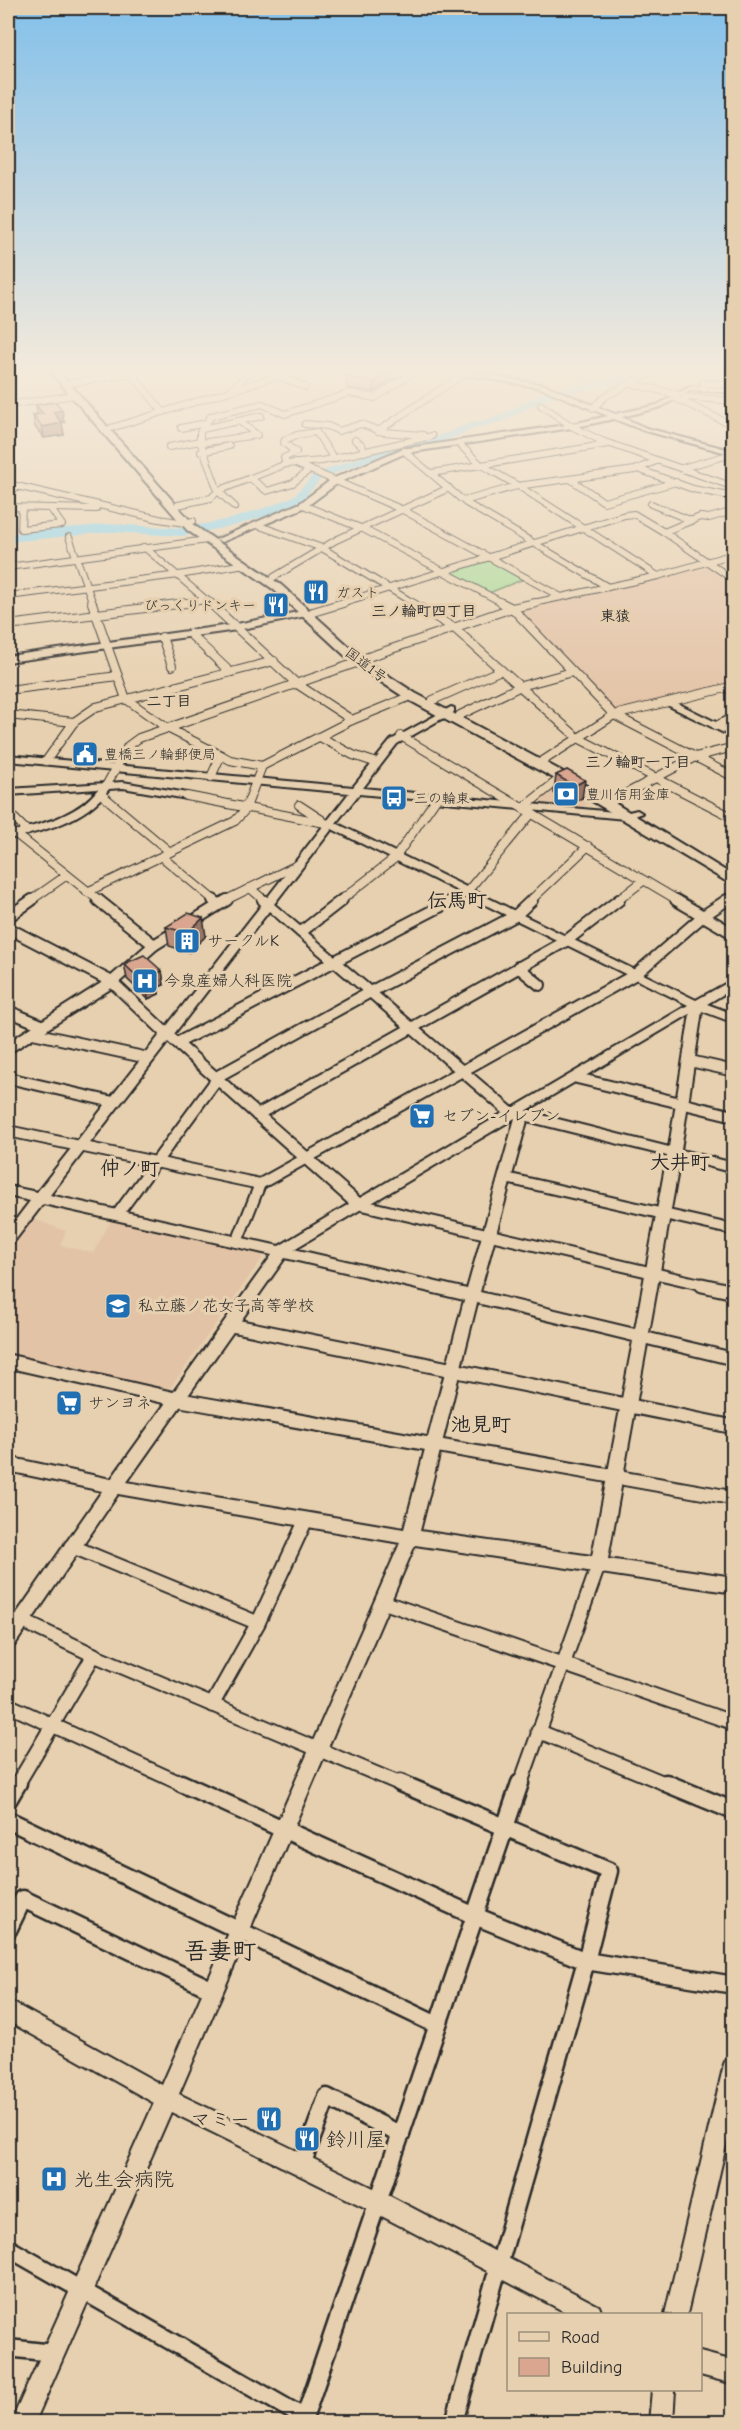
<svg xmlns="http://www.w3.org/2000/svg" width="741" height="2430" font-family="'Comic Neue','Klee One',sans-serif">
  <rect width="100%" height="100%" fill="#e7d0af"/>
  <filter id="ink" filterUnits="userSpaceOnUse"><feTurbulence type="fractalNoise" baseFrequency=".0167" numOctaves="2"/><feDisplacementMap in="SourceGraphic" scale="12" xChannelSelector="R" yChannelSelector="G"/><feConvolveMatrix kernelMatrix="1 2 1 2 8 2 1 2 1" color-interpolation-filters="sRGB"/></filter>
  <g filter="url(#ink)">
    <g fill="#e3c3a6">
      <path d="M709 564 733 583V683L618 711 612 709 518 609Z"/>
      <path d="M561 782 591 802 583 807 533 802Z"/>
      <path d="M31 1218 66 1231 60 1245 93 1253 112 1219 261 1253 263 1257 169 1390 166 1391 8 1354V1249Z"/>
    </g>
    <path fill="#abd998" stroke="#6b8262" stroke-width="1.5" d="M486 559 524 579 489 593 450 572Z"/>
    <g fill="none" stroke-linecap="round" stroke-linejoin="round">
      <path fill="#8bd3ec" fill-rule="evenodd" d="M631 374H644L629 382 550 397 507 420 476 428 444 441 371 460 322 478 302 500 284 510 237 525 182 536 110 532 8 542V534L110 524 182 528 231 519 276 504 294 496 314 474 363 456 436 437 468 424 499 416 543 392Z"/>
      <defs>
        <g id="minor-far4">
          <path d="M278 376 305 387"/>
          <path d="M71 383 129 374"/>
          <path d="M633 384 679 395"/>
          <path d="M704 389 703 383 734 385"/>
          <path d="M230 391 247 374"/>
          <path d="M685 397 734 401"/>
          <path d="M675 398 734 426"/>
          <path d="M8 405 75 395"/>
          <path d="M541 405 573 427 602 441 734 487"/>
          <path d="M593 408 606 396 648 374"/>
          <path d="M163 412 284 374"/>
          <path d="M305 424 328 426 339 431 361 424 383 432 423 435"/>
          <path d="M111 428 163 412 132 374"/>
          <path d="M181 428 206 423"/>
          <path d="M202 429 261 416"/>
          <path d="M378 431 464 374"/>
          <path d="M355 440 362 445 364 452"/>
          <path d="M200 443 257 435 239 421"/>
          <path d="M458 443 480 464 520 487 658 576"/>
          <path d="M169 447 200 441"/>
          <path d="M404 451 466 503 608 587"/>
          <path d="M201 452 229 446"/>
          <path d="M294 463 403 510 561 597"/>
          <path d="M286 464 284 458 296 452 284 443 285 440 297 435 316 432 334 459"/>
          <path d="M682 468 725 456 730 452"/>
          <path d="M638 469 693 489 734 497"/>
          <path d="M432 473 609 444"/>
          <path d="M250 478 267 491 293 483 309 470"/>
          <path d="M570 479 604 502 676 482"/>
          <path d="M8 484 159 519 185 523 193 521"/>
          <path d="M464 501 517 486 635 470 656 461"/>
          <path d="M651 504 692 521"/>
          <path d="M178 505 211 498 218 491 200 441V432L211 416 262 404 285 414 350 393 375 398 411 374"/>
          <path d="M303 505 363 529 505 604"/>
          <path d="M8 507 96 509"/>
          <path d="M235 507 218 491 286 464 322 461 432 436"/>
          <path d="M22 508 21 529 62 525 51 509"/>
          <path d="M734 511 709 518 700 517 664 532 734 580"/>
          <path d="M257 525 322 548 415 604"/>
          <path d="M69 537 93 604"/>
          <path d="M144 547 211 604"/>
          <path d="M8 567 207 540"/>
          <path d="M274 577 336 540 449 488"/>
          <path d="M8 596 179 575 245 564"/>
          <path d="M174 604 207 600"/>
          <path d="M338 604 625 515 634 514 664 532"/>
          <path d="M529 604 658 576 734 554"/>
        </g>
        <g id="minor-far3">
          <path d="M92 603 126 699 167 728 221 755 211 777"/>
          <path d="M210 603 297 684 352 720"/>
          <path d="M412 603 454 628 578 738 734 818"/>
          <path d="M502 603 512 608 614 715 734 777"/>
          <path d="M313 612 343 603"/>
          <path d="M8 625 186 603"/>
          <path d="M190 634 230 672"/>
          <path d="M162 637 172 666"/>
          <path d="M365 658 512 608 536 603"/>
          <path d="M8 690 118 676"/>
          <path d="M433 700 501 670"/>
          <path d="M8 715 74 722"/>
          <path d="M460 715 521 686 572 672"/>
          <path d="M716 726 734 717"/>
          <path d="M401 736 679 901"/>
          <path d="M320 737 353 755 377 763"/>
          <path d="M221 755 230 760 262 766"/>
          <path d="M46 761 74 722 96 707 274 661"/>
          <path d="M538 764 614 715 734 686"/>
          <path d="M106 786 128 746 139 738 359 662"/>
          <path d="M101 794 170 852"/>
          <path d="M187 796 330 824"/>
          <path d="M614 800 695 757 734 747"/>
          <path d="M299 805 322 820"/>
          <path d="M523 808 562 777"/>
          <path d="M8 812 27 831"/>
          <path d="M16 834 100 901"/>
          <path d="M162 857 215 901"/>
          <path d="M250 888 265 901"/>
          <path d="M87 892 235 821 245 810 262 766 352 720 411 696"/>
          <path d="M30 901 67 875"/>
          <path d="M224 901 297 865"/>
          <path d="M340 901 395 858 436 799"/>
          <path d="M450 901 466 893 532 813"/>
          <path d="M530 901 588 846"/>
          <path d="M617 901 643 881"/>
          <path d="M725 901 734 895"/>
        </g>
        <g id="minor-far2">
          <path d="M98 900 154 945"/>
          <path d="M213 900 218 904"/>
          <path d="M263 900 268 904"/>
          <path d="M676 900 734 934"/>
          <path d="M8 917 32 900"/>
          <path d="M8 928 112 982 167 1034"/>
          <path d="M301 932 342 900"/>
          <path d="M518 967 540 985"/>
          <path d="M8 1011 44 1026"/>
          <path d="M33 1033 148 1058"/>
          <path d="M177 1043 453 900"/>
          <path d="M8 1048 112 982 154 945 227 900"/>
          <path d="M690 1061 734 1071"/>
          <path d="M8 1078 113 1102"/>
          <path d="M577 1078 734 1116"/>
          <path d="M257 1115 566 941 619 900"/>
          <path d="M8 1131 260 1184"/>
          <path d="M506 1178 734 1230"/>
          <path d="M358 1204 709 1286"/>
          <path d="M117 1215 220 1075 372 991 515 916 532 900"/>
          <path d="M237 1242 260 1184 636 974 703 916 727 900"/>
        </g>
        <g id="minor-far1">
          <path d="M702 1285 734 1292"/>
          <path d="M231 1325 734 1427"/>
          <path d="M8 1361 175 1399 734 1498"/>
          <path d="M71 1546 258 1623"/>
          <path d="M383 1602 734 1723"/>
          <path d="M20 1620 94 1655 403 1785"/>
          <path d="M8 1705 184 1785"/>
          <path d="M212 1705 258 1623 305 1522"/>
          <path d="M538 1731 669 1785"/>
          <path d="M17 1785 94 1655"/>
          <path d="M520 1785 599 1564"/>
        </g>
        <g id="minor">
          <path d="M181 1783 475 1916 586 1961 734 1985"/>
          <path d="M400 1783 609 1871 586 1961 454 2422"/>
          <path d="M666 1783 734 1811"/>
          <path d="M8 1800 18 1783"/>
          <path d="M8 1820 437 2025"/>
          <path d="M8 1930 23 1899 213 1990"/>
          <path d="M302 2165 327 2097 401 2135"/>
          <path d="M8 2248 305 2418"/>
          <path d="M8 2348 53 2353"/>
          <path d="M303 2422 520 1783"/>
        </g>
        <g id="tertiary">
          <path d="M462 374H479L545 385 615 414 657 405 691 386 734 389V393L692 390 661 407 622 417 646 428 734 451V455L642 430 614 419 572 428 406 453 338 483 306 507 222 542 215 540 300 503 332 479 401 449 572 424 608 416 541 388Z"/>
          <path d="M18 485H21V489L8 494V489Z"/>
          <path d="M313 609 316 610V614L237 630 8 662V656L237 624Z"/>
          <path d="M665 700H671L734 731V738L665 704Z"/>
          <path d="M451 707 454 708V712L397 744 363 788 625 813 637 810 642 813 625 819 359 794 336 823 696 1000 734 979V988L707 1004 734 1014V1023L702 1011 681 1150 734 1163V1173L680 1159 649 1333 734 1353V1365L647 1344 608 1559 734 1577V1593L415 1545 179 2094 386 2194 599 2306 602 2314H569L370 2210 171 2112 35 2422H11L154 2103 8 2021V2000L162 2085 400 1543 118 1494 14 1646 8 1648V1626L102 1491 8 1471V1457L111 1479 272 1255 43 1204 13 1243 8 1244V1230L30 1201 8 1196V1186L37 1192 349 793 8 761V755L353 787 391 740ZM332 829 688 1005 513 1108 274 904ZM269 911 503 1113 360 1198 174 1034ZM690 1014 669 1147 526 1111ZM168 1042 349 1204 279 1246 50 1195ZM515 1118 467 1289 294 1249ZM527 1121 667 1156 635 1329 480 1292ZM285 1258 464 1300 404 1529 127 1482ZM477 1303 633 1341 592 1556 420 1531Z"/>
          <path d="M123 782 187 793 192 796 187 799 123 788 109 789C85 821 45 831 8 839V833C40 824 77 817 98 789L8 795V789Z"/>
          <path d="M734 2054V2111L687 2314H665L724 2064 727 2057Z"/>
          <path d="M700 2352 734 2361V2384L700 2375Z"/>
          <path d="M652 2390H675L673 2422H649Z"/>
        </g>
        <path id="trunk" d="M52 374H61L195 526 281 585 363 659 415 693 567 774 734 876V886L557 780 407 699 355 665 273 589 187 530Z"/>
      </defs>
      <use href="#minor-far4" stroke="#2b2b2b" stroke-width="8"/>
      <use href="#minor-far3" stroke="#2b2b2b" stroke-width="10"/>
      <use href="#minor-far2" stroke="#2b2b2b" stroke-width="14"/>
      <use href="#minor-far1" stroke="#2b2b2b" stroke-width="17"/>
      <use href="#minor" stroke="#2b2b2b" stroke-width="21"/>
      <use href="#tertiary" stroke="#2b2b2b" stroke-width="4"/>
      <use href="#trunk" stroke="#2b2b2b" stroke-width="4"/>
      <use href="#minor-far4" stroke="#e7d0af" stroke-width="6"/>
      <use href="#minor-far3" stroke="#e7d0af" stroke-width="8"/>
      <use href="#minor-far2" stroke="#e7d0af" stroke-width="10"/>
      <use href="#minor-far1" stroke="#e7d0af" stroke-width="13"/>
      <use href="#minor" stroke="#e7d0af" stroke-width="16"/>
      <use href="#tertiary" fill="#e7d0af" fill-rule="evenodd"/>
      <use href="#trunk" fill="#e7d0af" fill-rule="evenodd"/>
    </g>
    <g fill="#bc8f7c" stroke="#2b2b2b" stroke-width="1.5">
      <path d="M351 374H395V378L374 392 347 388 346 377Z"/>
      <path d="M36 405 64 422H61L64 435 44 438 35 427 33 415H37Z"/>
      <path d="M567 770 582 798 571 804 554 793 556 775Z"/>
      <path d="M166 927 206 936 189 952 169 946Z"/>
      <path d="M124 964 162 971 164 985 158 987 159 994 148 999 127 979Z"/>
    </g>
    <g fill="#997465" stroke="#2b2b2b" stroke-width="1.5">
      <path d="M385 374H395V378L374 392V382Z"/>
      <path d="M62 410 64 422 55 423 53 412Z"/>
      <path d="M62 423 64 435 44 438 42 427Z"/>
      <path d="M585 780 582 798 571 804 574 786Z"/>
      <path d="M203 918 206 936 189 952 187 933Z"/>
      <path d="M162 971 164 985 158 987 159 994 148 999 146 985 152 975Z"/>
    </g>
    <g fill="#dba690" stroke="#2b2b2b" stroke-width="1.5">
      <path d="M351 374H385L374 382 346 377Z"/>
      <path d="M56 402 62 410 53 412 62 423 42 427 33 415 43 414 36 405Z"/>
      <path d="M567 770 585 780 574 786 556 775Z"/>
      <path d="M188 913 203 918 187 933 166 927Z"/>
      <path d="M144 955 162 971 152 975 157 980 146 985 124 964Z"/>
    </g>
  </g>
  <linearGradient id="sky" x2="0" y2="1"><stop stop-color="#83c0ea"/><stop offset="0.52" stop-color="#f4eadb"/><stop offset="1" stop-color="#f4eadb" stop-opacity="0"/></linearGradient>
  <rect width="741" height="714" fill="url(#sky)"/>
  <defs>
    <symbol id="restaurant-square" viewBox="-11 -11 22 22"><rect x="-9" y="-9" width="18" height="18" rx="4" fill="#1f6fb2" stroke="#e7d0af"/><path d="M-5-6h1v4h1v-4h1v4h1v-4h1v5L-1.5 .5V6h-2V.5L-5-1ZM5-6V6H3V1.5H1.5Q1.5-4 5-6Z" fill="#fff"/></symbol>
    <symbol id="civic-square" viewBox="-11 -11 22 22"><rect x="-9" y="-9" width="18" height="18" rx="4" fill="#1f6fb2" stroke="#e7d0af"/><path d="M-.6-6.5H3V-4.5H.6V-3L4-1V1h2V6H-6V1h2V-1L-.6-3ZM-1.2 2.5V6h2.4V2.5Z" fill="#fff"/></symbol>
    <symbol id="bank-square" viewBox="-11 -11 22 22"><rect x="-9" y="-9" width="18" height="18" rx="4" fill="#1f6fb2" stroke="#e7d0af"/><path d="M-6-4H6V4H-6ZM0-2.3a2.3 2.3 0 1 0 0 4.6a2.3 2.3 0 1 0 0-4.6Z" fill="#fff"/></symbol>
    <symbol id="bus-square" viewBox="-11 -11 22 22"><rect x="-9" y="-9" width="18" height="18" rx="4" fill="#1f6fb2" stroke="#e7d0af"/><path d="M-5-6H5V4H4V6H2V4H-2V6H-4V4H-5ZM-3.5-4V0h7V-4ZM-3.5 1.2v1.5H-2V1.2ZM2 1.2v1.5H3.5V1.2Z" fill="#fff"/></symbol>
    <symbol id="building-square" viewBox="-11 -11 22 22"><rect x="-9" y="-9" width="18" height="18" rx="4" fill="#1f6fb2" stroke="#e7d0af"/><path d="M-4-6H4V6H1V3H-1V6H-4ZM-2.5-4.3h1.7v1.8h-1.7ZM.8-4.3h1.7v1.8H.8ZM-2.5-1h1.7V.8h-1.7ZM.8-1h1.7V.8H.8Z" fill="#fff"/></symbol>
    <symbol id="hospital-square" viewBox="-11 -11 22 22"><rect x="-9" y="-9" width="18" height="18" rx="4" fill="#1f6fb2" stroke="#e7d0af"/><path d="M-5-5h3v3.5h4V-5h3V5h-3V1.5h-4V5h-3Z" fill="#fff"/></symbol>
    <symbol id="supermarket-square" viewBox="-11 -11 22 22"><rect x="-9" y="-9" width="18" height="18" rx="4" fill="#1f6fb2" stroke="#e7d0af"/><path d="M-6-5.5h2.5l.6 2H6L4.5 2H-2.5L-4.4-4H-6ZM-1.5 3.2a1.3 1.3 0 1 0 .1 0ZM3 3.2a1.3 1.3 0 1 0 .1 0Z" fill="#fff"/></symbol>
    <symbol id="school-square" viewBox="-11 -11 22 22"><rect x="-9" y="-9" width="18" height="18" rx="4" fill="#1f6fb2" stroke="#e7d0af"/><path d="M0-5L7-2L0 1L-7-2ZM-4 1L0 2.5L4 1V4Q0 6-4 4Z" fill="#fff"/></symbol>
  </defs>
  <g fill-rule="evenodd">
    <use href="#restaurant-square" x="301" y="577" width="30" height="30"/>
    <use href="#restaurant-square" x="261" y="590" width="30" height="30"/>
    <use href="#civic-square" x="70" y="739" width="30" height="30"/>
    <use href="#bank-square" x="551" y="779" width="30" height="30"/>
    <use href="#bus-square" x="379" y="783" width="30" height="30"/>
    <use href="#building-square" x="172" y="926" width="30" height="30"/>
    <use href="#hospital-square" x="130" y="966" width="30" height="30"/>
    <use href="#supermarket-square" x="407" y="1101" width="30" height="30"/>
    <use href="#school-square" x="103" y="1291" width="30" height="30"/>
    <use href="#supermarket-square" x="54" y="1388" width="30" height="30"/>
    <use href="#restaurant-square" x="254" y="2104" width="30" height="30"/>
    <use href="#restaurant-square" x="292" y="2124" width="30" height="30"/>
    <use href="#hospital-square" x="39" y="2164" width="30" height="30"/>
  </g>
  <g text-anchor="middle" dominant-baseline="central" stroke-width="6" stroke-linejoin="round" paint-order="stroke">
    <g font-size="14" fill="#2b2b2b" stroke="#e7d0af" text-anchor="start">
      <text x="336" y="592">ガスト</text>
      <text x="256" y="605" text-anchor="end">びっくりドンキー</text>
      <text x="104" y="754">豊橋三ノ輪郵便局</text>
      <text x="586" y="794">豊川信用金庫</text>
      <text x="414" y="798">三の輪東</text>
    </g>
    <g font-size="14" fill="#2b2b2b" stroke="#e7d0af">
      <text transform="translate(366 665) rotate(37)">国道1号</text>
    </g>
    <g font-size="15" font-weight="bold" fill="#2b2b2b" stroke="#e7d0af">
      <text x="424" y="611">三ノ輪町四丁目</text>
      <text x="615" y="616">東猿</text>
      <text x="169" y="701">二丁目</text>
      <text x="638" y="762">三ノ輪町一丁目</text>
    </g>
    <g font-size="16" fill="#2b2b2b" stroke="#e7d0af" text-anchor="start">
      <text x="207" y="941">サークルK</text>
      <text x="164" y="981">今泉産婦人科医院</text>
      <text x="442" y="1116">セブン-イレブン</text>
      <text x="138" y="1306">私立藤ノ花女子高等学校</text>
      <text x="88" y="1403">サンヨネ</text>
    </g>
    <g font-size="20" font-weight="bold" fill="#2b2b2b" stroke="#e7d0af">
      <text x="457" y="900">伝馬町</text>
      <text x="680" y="1162">大井町</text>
      <text x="130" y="1168">仲ノ町</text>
      <text x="481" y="1424">池見町</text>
    </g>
    <g font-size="20" fill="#2b2b2b" stroke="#e7d0af" text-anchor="start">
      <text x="250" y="2119" text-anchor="end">マミー</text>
      <text x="326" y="2139">鈴川屋</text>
      <text x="74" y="2179">光生会病院</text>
    </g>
    <g font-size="24" font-weight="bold" fill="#2b2b2b" stroke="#e7d0af">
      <text x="220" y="1951">吾妻町</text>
    </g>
  </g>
  <rect width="741" height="2430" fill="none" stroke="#e7d0af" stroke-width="30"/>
  <rect x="15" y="15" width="711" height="2400" fill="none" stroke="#2b2b2b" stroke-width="2" filter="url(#ink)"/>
  <rect x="507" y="2313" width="195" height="78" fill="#e7d0af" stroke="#9c8e7a" stroke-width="1.5"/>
  <rect x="519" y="2332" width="30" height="9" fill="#e7d0af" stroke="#9c8e7a" stroke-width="1.5"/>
  <text x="561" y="2343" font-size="18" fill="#2b2b2b">Road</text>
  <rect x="519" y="2358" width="30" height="18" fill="#dba690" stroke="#9c8e7a" stroke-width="1.5"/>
  <text x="561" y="2373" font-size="18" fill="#2b2b2b">Building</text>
</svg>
